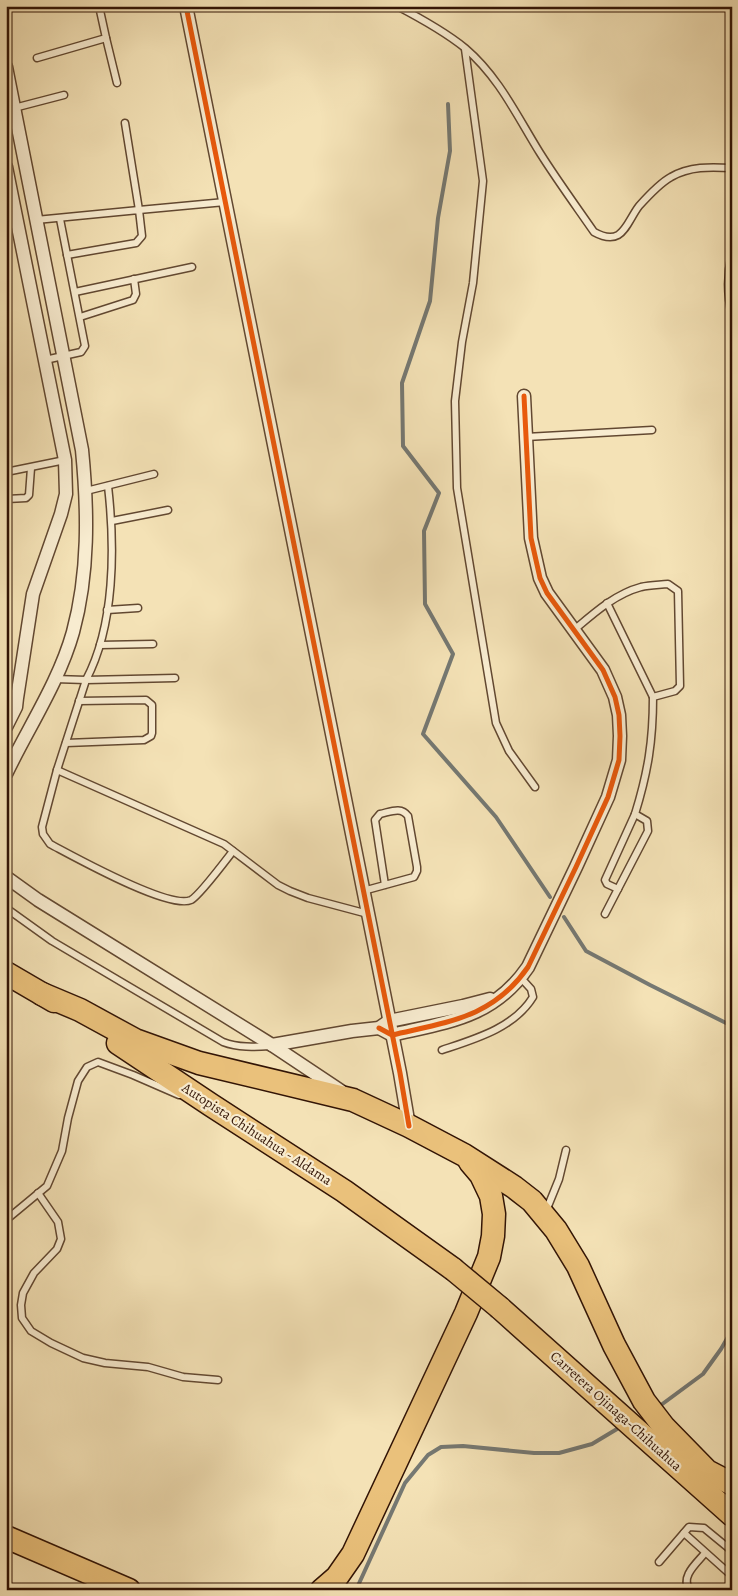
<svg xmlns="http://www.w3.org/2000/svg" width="738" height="1596" font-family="Alegreya,serif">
  <rect width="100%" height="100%" fill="#f4e2b6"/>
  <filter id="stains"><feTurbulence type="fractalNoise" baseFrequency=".004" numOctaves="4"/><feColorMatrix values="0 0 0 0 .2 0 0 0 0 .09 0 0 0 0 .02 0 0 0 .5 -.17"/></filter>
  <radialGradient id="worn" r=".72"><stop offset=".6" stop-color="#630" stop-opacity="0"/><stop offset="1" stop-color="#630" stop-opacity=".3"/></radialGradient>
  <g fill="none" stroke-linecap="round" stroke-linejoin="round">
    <g stroke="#757872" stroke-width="4">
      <path d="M448 104 450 151 438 218 430 301 402 383 403 446 439 493 424 531 425 604 453 654 423 734 496 817 550 897"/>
      <path d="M732 759 730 763 732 780"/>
      <path d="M732 869 728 895 732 981"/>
      <path d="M564 917 586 951 650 985 732 1026"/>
      <path d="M661 1405 703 1374 721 1349 732 1330"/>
      <path d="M356 1590 405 1483 428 1455 441 1447 463 1446 534 1453H559L592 1444 617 1429"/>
    </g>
    <defs>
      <g id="lane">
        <path d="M397 6C420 18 444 31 465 48 499 77 517 116 540 153 557 180 576 206 594 232 623 248 626 223 639 206 648 196 660 183 671 177 690 166 710 167 732 168"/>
        <path d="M106 38 117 83"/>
        <path d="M465 49 483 181 473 283 462 342 455 401 457 488 496 723 509 751 535 787"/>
        <path d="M37 58 106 38 99 6"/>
        <path d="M14 108 64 95"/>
        <path d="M125 123 139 210 225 202"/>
        <path d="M36 220 139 210 142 236 136 243 67 255"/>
        <path d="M732 253C727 273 727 295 732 316"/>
        <path d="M75 292 192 267"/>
        <path d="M80 317 133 300 136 294 134 279"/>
        <path d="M45 360 81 352 85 346 60 219"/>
        <path d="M526 437 652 430"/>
        <path d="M6 472 65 460"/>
        <path d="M86 491 154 474"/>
        <path d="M7 499 26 498 29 495 31 468"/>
        <path d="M112 521 168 510"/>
        <path d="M607 603 653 697"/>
        <path d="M107 610 138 608"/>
        <path d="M574 630C594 613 615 594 641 587 650 585 659 585 668 584L678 591 680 686 675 691 653 697C653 741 648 772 635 814L647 821 648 831 605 914"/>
        <path d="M100 645 153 644"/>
        <path d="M175 678 86 680 57 770 42 827 43 834 50 844C73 856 169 910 191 900 199 896 226 860 233 851"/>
        <path d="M55 679 86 680C115 625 115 547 108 486"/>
        <path d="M66 743 144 740 151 736 152 733V705L146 700 79 701"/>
        <path d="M57 770 224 844 278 885 290 891 308 898 368 914"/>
        <path d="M618 889 607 884 605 880 635 814"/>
        <path d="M363 891 414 877 417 871V867L408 816C401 806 390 812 380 814L375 820 385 885"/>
        <path d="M6 908 52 941 223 1042C239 1048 254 1047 271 1046"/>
        <path d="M442 1050C475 1039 514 1028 533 997L531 989 521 978"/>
        <path d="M38 1193 58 1222 61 1239 57 1249 34 1273 23 1293 21 1305 22 1318 31 1331 51 1343 83 1358 105 1363 148 1367 183 1377 218 1380"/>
        <path d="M546 1211 559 1179 566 1150"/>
        <path d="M6 1220 47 1186 62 1151 68 1118 78 1081 87 1067 98 1062 133 1075 179 1095"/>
        <path d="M684 1533 732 1576"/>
        <path d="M659 1562 689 1527 704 1528 732 1551"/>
        <path d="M690 1590C679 1577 698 1562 705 1553"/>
      </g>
      <g id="street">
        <path d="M186 6 400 1073 409 1126"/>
        <path d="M6 67 82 450C88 511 89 573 73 632 59 682 28 728 6 774"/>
        <path d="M6 167 65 460 66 494 61 514 33 594 17 698 16 707 6 727"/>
        <path d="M6 877 38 900 272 1045 341 1091"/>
        <path d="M379 1028 392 1035C447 1022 493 1018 528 967L576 867 608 797 619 760 620 736 619 715 615 697 603 670 547 593 540 578 531 538 524 396"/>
        <path d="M272 1045 352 1031 379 1028 389 1021 463 1006 490 999"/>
      </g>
      <g id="highway">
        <path d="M6 973 54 1001"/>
        <path d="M42 994 80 1010 135 1040 199 1063 353 1100 409 1126 464 1155 514 1187 532 1201 556 1230 578 1266 614 1345 644 1401 664 1427 707 1471 732 1484"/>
        <path d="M118 1043 211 1105 344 1191 453 1269"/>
        <path d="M500 1308 732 1515"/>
        <path d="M6 1537 129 1590"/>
        <path d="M322 1590 337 1577 353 1554 466 1313 489 1257 493 1236 494 1214 491 1196 481 1175 470 1162"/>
      </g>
    </defs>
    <use href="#lane" stroke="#624831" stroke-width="9"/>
    <use href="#street" stroke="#624831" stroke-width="15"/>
    <use href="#highway" stroke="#321405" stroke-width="25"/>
    <use href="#lane" stroke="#f8ecd0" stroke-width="6"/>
    <use href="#street" stroke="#f8ecd0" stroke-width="12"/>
    <use href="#highway" stroke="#eac17b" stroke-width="22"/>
    <defs>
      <path id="highway-bridge" d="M453 1269 500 1308"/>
    </defs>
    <use href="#highway-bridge" stroke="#321405" stroke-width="25" stroke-linecap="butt"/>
    <use href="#highway-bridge" stroke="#eac17b" stroke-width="22"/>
    <defs>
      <g id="cycleway">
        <path d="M186 6 400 1073 409 1126"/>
        <path d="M379 1028 392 1035C447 1022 493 1018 528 967L576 867 608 797 619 760 620 736 619 715 615 697 603 670 547 593 540 578 531 538 524 396"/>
      </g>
    </defs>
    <use href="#cycleway" stroke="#f8ecd0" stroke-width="8"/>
    <use href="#cycleway" stroke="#e8590c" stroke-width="5"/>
  </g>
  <g text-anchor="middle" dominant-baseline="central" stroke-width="4.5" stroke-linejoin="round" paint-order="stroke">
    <g font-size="14" fill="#321405" stroke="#f8ecd0">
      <text transform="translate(257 1134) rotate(33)">Autopista Chihuahua - Aldama</text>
      <text transform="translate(616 1411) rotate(42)">Carretera Ojinaga-Chihuahua</text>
    </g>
  </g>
  <rect width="738" height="1596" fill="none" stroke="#f4e2b6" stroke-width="25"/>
  <rect x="8" y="8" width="723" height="1581" fill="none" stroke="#321405" stroke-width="2.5"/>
  <rect x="12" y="12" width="713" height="1571" fill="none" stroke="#321405"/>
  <rect width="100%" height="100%" filter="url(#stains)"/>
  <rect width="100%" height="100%" fill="url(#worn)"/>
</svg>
